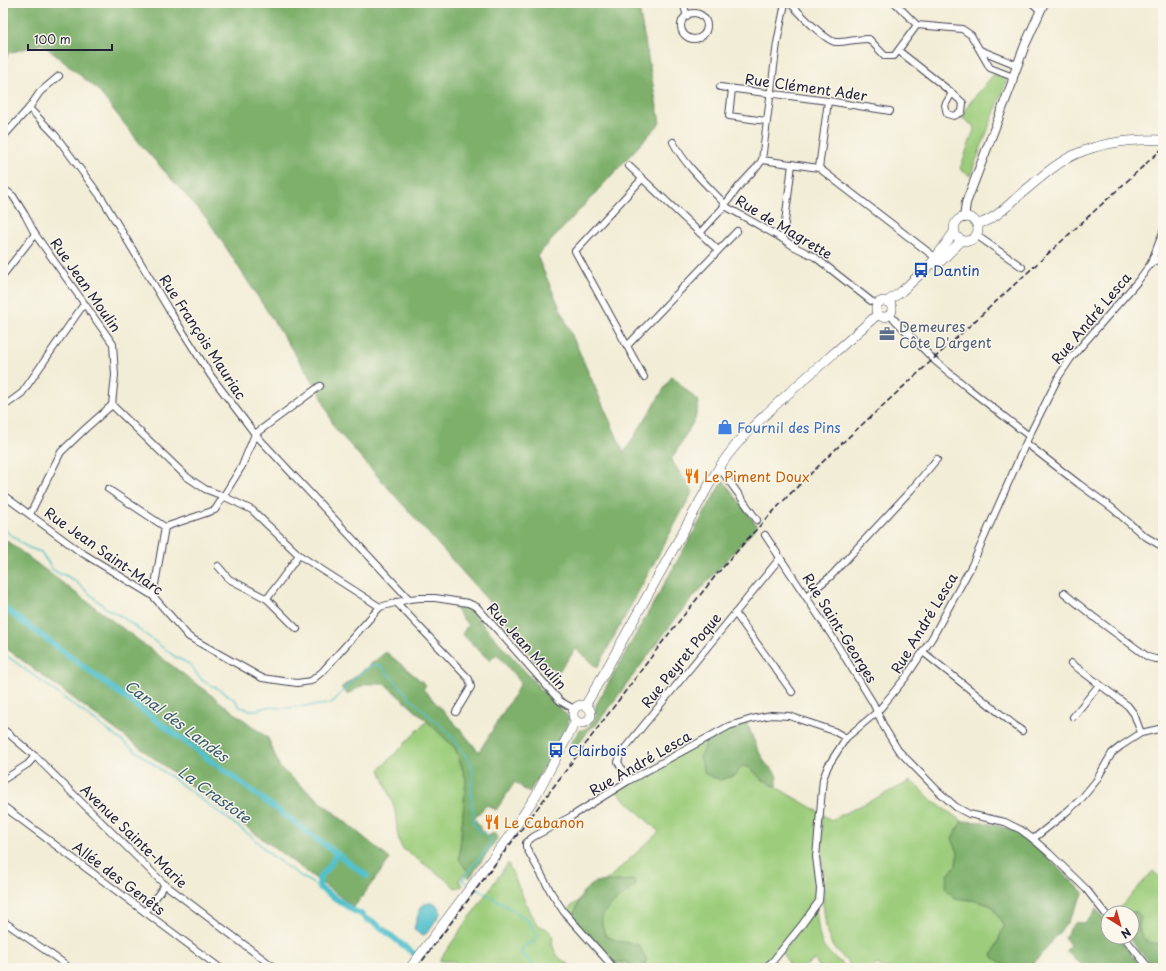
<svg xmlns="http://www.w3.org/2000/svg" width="1166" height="971" font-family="'Playpen Sans',sans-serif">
  <rect width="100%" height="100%" fill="#fbf7ec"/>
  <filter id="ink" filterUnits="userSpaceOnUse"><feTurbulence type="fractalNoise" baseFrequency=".025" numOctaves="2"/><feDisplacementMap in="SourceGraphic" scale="8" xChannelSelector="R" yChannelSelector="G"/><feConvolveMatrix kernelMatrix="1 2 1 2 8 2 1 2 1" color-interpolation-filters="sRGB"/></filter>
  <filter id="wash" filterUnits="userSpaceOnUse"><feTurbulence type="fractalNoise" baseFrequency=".012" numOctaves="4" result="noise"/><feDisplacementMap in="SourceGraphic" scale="16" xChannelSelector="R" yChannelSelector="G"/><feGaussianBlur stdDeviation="0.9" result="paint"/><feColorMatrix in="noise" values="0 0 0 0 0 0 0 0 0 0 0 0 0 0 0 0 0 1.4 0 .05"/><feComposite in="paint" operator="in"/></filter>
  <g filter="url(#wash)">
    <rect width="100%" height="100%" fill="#f2edd6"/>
    <g fill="#9dcd7c" stroke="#60785c">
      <path d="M994 74 1002 77 1006 80 1005 85 970 176 960 169 975 127 961 117 967 109 969 104Z"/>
      <path d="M427 721 455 748 466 779 459 858 471 876 470 878 463 874 459 881 463 886 455 888 449 882 402 848C396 836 397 824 395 811 392 799 384 782 380 769Z"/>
      <path d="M729 726 751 768 760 778 819 812V901L764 968H614L564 912 610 877 659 832 615 790Z"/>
      <path d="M911 781 934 802 962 821 953 839 958 852 956 865 948 875 955 898 977 901 992 906 1004 926 992 956 1008 968H881L878 964 873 968H853L833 947 827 933 823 904V896L825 883 822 858V814L831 820Z"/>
      <path d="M508 863 530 913 538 925 547 929 553 935C549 952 563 964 578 968H463L453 961H439Z"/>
      <path d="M1153 871 1163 880V942C1154 946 1143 942 1140 931 1138 926 1141 921 1140 915L1136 912 1115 913Z"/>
      <path d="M816 908C817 917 819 943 825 949 831 956 840 961 847 968H820L815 960 801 968H792L782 953Z"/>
    </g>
    <g fill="#7eb06c" stroke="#506954">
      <path d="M3 3H638L660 123 537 256 624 453 672 376 699 402 695 419 671 460 693 491 597 668 576 649 559 671 536 662 500 614 334 427 319 391 208 220 142 146 97 89 42 44 9 53 3 62Z"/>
      <path d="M723 480 757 526 683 609 596 725 590 729 575 749 570 744 579 731 587 728 595 719 596 705Z"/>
      <path d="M3 538 268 738 280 768 390 859 354 907 3 646Z"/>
      <path d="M467 607 548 697 569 717 568 726 529 793 515 782 496 810 487 805 474 818 487 837 495 832 498 837 471 876 459 859 466 779 455 748 427 721 385 684H366L347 694 341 688 386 652 426 685 423 689 459 728 479 752 521 683 497 654 490 661 462 634 468 625 455 609Z"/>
      <path d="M746 721 758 750 766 764 777 774V787L760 778 751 768 742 766 736 775 720 780 705 774 700 757 707 740Z"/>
      <path d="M962 821 983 822 1013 830 1030 841 1084 893 1067 923 1033 964 1025 968H1008L992 956 1004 926 992 906 977 901 955 898 945 888 948 875 956 865 958 852 952 839Z"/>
      <path d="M635 880 636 886C629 891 606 907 603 915 600 922 603 929 606 936L618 941 639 945 647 960 643 968H630L629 962H614L603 956 571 921 583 892 595 882Z"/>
      <path d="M1096 909 1108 923V937H1118L1139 964 1141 968H1085L1066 951 1070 945 1065 938 1069 930 1076 922 1084 923 1091 917Z"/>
      <path d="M1136 912 1140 915C1141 921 1138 926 1140 931 1143 942 1153 946 1163 942L1162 964H1154L1148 961 1128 937H1132V913H1129Z"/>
    </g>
    <path fill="#54c1cc" stroke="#3b7284" d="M430 903 436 904 440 910V914L427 933 423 935 414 929 418 915 421 907 425 904Z"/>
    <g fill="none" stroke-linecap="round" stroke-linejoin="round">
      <g stroke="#54c1cc" stroke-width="1.5">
        <path d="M3 529 27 547 41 552 53 570 60 574 65 575 75 581 107 609 121 616 174 656 191 665 196 673 203 681 217 688 234 699 240 707 251 710H257L266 707 285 708 329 704 334 701 353 679 374 664 381 666 414 702 448 732 470 762 473 771 471 793 474 824 480 831 492 839C486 855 470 866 462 880L468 884"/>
        <path d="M3 653 251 836C258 842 263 848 270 854 285 867 303 877 320 888"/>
        <path d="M475 888 490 896 527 919 538 936 532 943C526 944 522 946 521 952L523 956 527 958 535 968"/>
      </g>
      <g stroke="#54c1cc" stroke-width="6">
        <path d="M3 607 367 876"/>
        <path d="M336 854 331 864 319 879 320 888 354 911 361 914 366 919 375 923 413 953"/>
      </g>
    </g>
  </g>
  <g filter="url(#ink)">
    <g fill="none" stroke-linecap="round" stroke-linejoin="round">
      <defs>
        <g id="minor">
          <path d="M683 3 687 16"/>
          <path d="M790 3C800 13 823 39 835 42 843 43 859 38 869 39L885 56H894L917 25"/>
          <path d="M895 3 917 25 962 29 971 35 990 68 1013 77"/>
          <path d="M1032 3 1041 11"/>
          <circle cx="694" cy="26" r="13"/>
          <path d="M980 50 1017 65"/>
          <path d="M899 51 951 92 952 93 963 103 962 112 954 116 947 114 945 105 952 93"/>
          <path d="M720 87 828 101 890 111"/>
          <path d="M732 89 729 116 766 121"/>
          <path d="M29 108 56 136 103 200 169 310 211 376 255 434 409 599"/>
          <path d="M3 137 29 108 40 92 59 76"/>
          <path d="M673 142C685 165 704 182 722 201L725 206 783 239 793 246 815 257 871 301 878 304"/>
          <path d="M762 160 819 168 936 258"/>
          <path d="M629 166 700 233"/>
          <path d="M819 168 828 101"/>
          <path d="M642 179 575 251 644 377"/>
          <path d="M3 188 13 196 25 215 35 234 113 344 115 375 112 405 187 477 205 489 223 496 252 510 299 555 380 607 409 599 420 598H435L468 603 477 607 560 701 574 709"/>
          <path d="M976 235 1022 267"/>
          <path d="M783 239 792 164"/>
          <path d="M718 250 700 233 721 210 740 185 758 166 762 160 777 43 785 3"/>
          <path d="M1151 263 1163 232"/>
          <path d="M3 275 35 234"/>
          <path d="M889 314 935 361 969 389 1029 436"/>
          <path d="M627 346 737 231"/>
          <path d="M3 407 22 393 84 304"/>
          <path d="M1026 443 1079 484 1112 508 1143 535 1163 547"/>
          <path d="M719 467 757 520"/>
          <path d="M108 489 165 527"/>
          <path d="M3 495 79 551 153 596 189 637 262 678 297 683 311 681 323 671 380 607"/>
          <path d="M30 514 61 452 85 429 112 405"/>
          <path d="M765 535 830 633 873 703 884 727 898 750 938 791 956 807 969 814 1005 822 1021 830 1033 839 1049 853 1086 889 1108 917"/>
          <path d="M218 566 229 579 267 599 297 629"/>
          <path d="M1064 593 1095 618 1148 657 1155 659H1163"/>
          <path d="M153 596 165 527 215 510 242 466 255 434 320 386"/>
          <path d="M806 596 830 577 911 490 937 459"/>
          <path d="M267 599 299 555"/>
          <path d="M396 602 469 679 471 687 456 712"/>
          <path d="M735 613 792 692"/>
          <path d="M923 652 1022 731"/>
          <path d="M1071 663 1128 706 1134 714 1141 733"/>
          <path d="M1073 717 1099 685"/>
          <path d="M3 729 37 758 163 883 275 968"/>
          <path d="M3 780 28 764 35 756"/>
          <path d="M628 781 618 762 621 753 780 558"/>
          <path d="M3 806 220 968"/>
          <path d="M1033 839 1062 816 1082 798 1096 781 1112 753 1121 746 1141 733 1163 728"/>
          <path d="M145 912 165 885"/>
          <path d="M3 921 65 964 69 968"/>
          <path d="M1124 937 1149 968"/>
          <path d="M614 968 564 912 552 894 526 847V843L533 837 572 816 628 781 729 726 752 719 771 715 789 716 834 731 846 738 877 712 884 704 906 677 932 638 972 565 1029 436 1059 376 1071 358 1138 281 1151 263 1163 257"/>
          <path d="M764 968 772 962 801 926 819 901 820 889 816 857 823 779 828 766 846 738"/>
        </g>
        <path id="tertiary" d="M964 218 966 203 1012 83 1013 77 1025 45 1044 3"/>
        <g id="secondary">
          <circle cx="966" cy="229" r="12"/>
          <path d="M977 224C995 220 1008 205 1022 193 1039 179 1056 163 1076 154 1103 142 1134 139 1163 140"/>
          <path d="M937 265 962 240"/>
          <circle cx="884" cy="309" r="8"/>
          <path d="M887 302 902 291 931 264 955 231"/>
          <circle cx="582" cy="714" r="9"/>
          <path d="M585 706 606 670 714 476C731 446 755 424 780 401 812 372 846 343 878 314"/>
          <path d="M410 968 510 835 535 797 576 721"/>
        </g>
      </defs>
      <use href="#minor" stroke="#414052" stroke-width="8"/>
      <use href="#tertiary" stroke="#414052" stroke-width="10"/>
      <use href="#secondary" stroke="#414052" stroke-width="10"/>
      <use href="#minor" stroke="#fff" stroke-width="6"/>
      <use href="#tertiary" stroke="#fff" stroke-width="8"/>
      <use href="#secondary" stroke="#fff" stroke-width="9"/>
      <g stroke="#22223b" stroke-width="1.5" stroke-dasharray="6 3" stroke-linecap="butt">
        <path d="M1145 3 1163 7"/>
        <path d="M417 968 664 640 717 574 753 533 789 495 841 444 1163 148"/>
      </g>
    </g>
  </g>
  <defs>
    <symbol id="bus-bare" viewBox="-9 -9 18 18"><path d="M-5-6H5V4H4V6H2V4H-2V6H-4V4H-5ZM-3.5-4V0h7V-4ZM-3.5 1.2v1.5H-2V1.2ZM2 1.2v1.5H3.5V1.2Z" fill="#1a4fb4" stroke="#fbf7ec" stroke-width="2.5" paint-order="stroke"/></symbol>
    <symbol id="office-bare" viewBox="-9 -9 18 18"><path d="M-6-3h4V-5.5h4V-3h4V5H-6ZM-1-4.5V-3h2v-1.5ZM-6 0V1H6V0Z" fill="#5c6f8a" stroke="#fbf7ec" stroke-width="2.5" paint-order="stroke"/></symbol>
    <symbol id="shop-bare" viewBox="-9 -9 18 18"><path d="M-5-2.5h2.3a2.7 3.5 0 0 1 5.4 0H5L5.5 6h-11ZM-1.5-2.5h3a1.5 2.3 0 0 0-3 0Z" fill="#3f7fe0" stroke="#fbf7ec" stroke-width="2.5" paint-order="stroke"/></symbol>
    <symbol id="restaurant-bare" viewBox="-9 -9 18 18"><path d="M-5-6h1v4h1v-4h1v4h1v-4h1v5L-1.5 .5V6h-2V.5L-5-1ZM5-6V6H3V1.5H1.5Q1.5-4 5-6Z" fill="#e8710a" stroke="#fbf7ec" stroke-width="2.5" paint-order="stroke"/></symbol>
  </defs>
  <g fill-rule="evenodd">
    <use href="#bus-bare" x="910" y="259" width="22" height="22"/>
    <use href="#office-bare" x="876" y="323" width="22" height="22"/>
    <use href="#shop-bare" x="714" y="416" width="22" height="22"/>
    <use href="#restaurant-bare" x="681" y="465" width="22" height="22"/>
    <use href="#bus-bare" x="545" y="739" width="22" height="22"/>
    <use href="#restaurant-bare" x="481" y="811" width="22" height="22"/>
  </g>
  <g text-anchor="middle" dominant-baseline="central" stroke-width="3" stroke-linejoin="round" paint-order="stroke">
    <g font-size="14" fill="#22223b" stroke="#fbf7ec">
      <text transform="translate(806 87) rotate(8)">Rue Clément Ader</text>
      <text transform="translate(784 227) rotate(31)">Rue de Magrette</text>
      <text transform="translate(86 285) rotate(55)">Rue Jean Moulin</text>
      <text transform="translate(1091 318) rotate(-50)">Rue André Lesca</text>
      <text transform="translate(203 337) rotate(57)">Rue François Mauriac</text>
      <text transform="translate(104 551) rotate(35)">Rue Jean Saint-Marc</text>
      <text transform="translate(924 623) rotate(-59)">Rue André Lesca</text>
      <text transform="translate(840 628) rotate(58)">Rue Saint-Georges</text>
      <text transform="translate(527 646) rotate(48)">Rue Jean Moulin</text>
      <text transform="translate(681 660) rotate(-51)">Rue Peyret Poque</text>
      <text transform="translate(640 763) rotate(-30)">Rue André Lesca</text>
      <text transform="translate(134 836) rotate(44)">Avenue Sainte-Marie</text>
      <text transform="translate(119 878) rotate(37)">Allée des Genêts</text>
    </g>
    <g font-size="14" fill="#164399" stroke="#fbf7ec" text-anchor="start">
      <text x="933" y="270">Dantin</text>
      <text x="568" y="750">Clairbois</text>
    </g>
    <g font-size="14" fill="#4e5e75" stroke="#fbf7ec" text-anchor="start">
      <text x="899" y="326">Demeures<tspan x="899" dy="16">Côte D'argent</tspan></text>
    </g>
    <g font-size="14" fill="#366cbe" stroke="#fbf7ec" text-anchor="start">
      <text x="737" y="427">Fournil des Pins</text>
    </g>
    <g font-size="14" fill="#c56008" stroke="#fbf7ec" text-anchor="start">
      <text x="704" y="476">Le Piment Doux</text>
      <text x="504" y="822">Le Cabanon</text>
    </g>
    <g font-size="15" font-style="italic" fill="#345a6e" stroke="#fbf7ec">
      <text transform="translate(177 720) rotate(37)">Canal des Landes</text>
      <text transform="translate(215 794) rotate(36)">La Crastote</text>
    </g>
  </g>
  <rect width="1166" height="971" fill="none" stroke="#fbf7ec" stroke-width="16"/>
  <g transform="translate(1120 925) rotate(143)"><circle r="19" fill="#fbf7ec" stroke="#a4a2a5"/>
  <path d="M0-3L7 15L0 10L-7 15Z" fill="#c8321e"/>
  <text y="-6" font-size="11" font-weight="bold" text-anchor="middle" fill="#22223b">N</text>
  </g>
  <path d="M28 44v6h84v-6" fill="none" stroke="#22223b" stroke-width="2"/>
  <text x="34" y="44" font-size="12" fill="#22223b" stroke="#fbf7ec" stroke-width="3" paint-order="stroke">100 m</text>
</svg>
